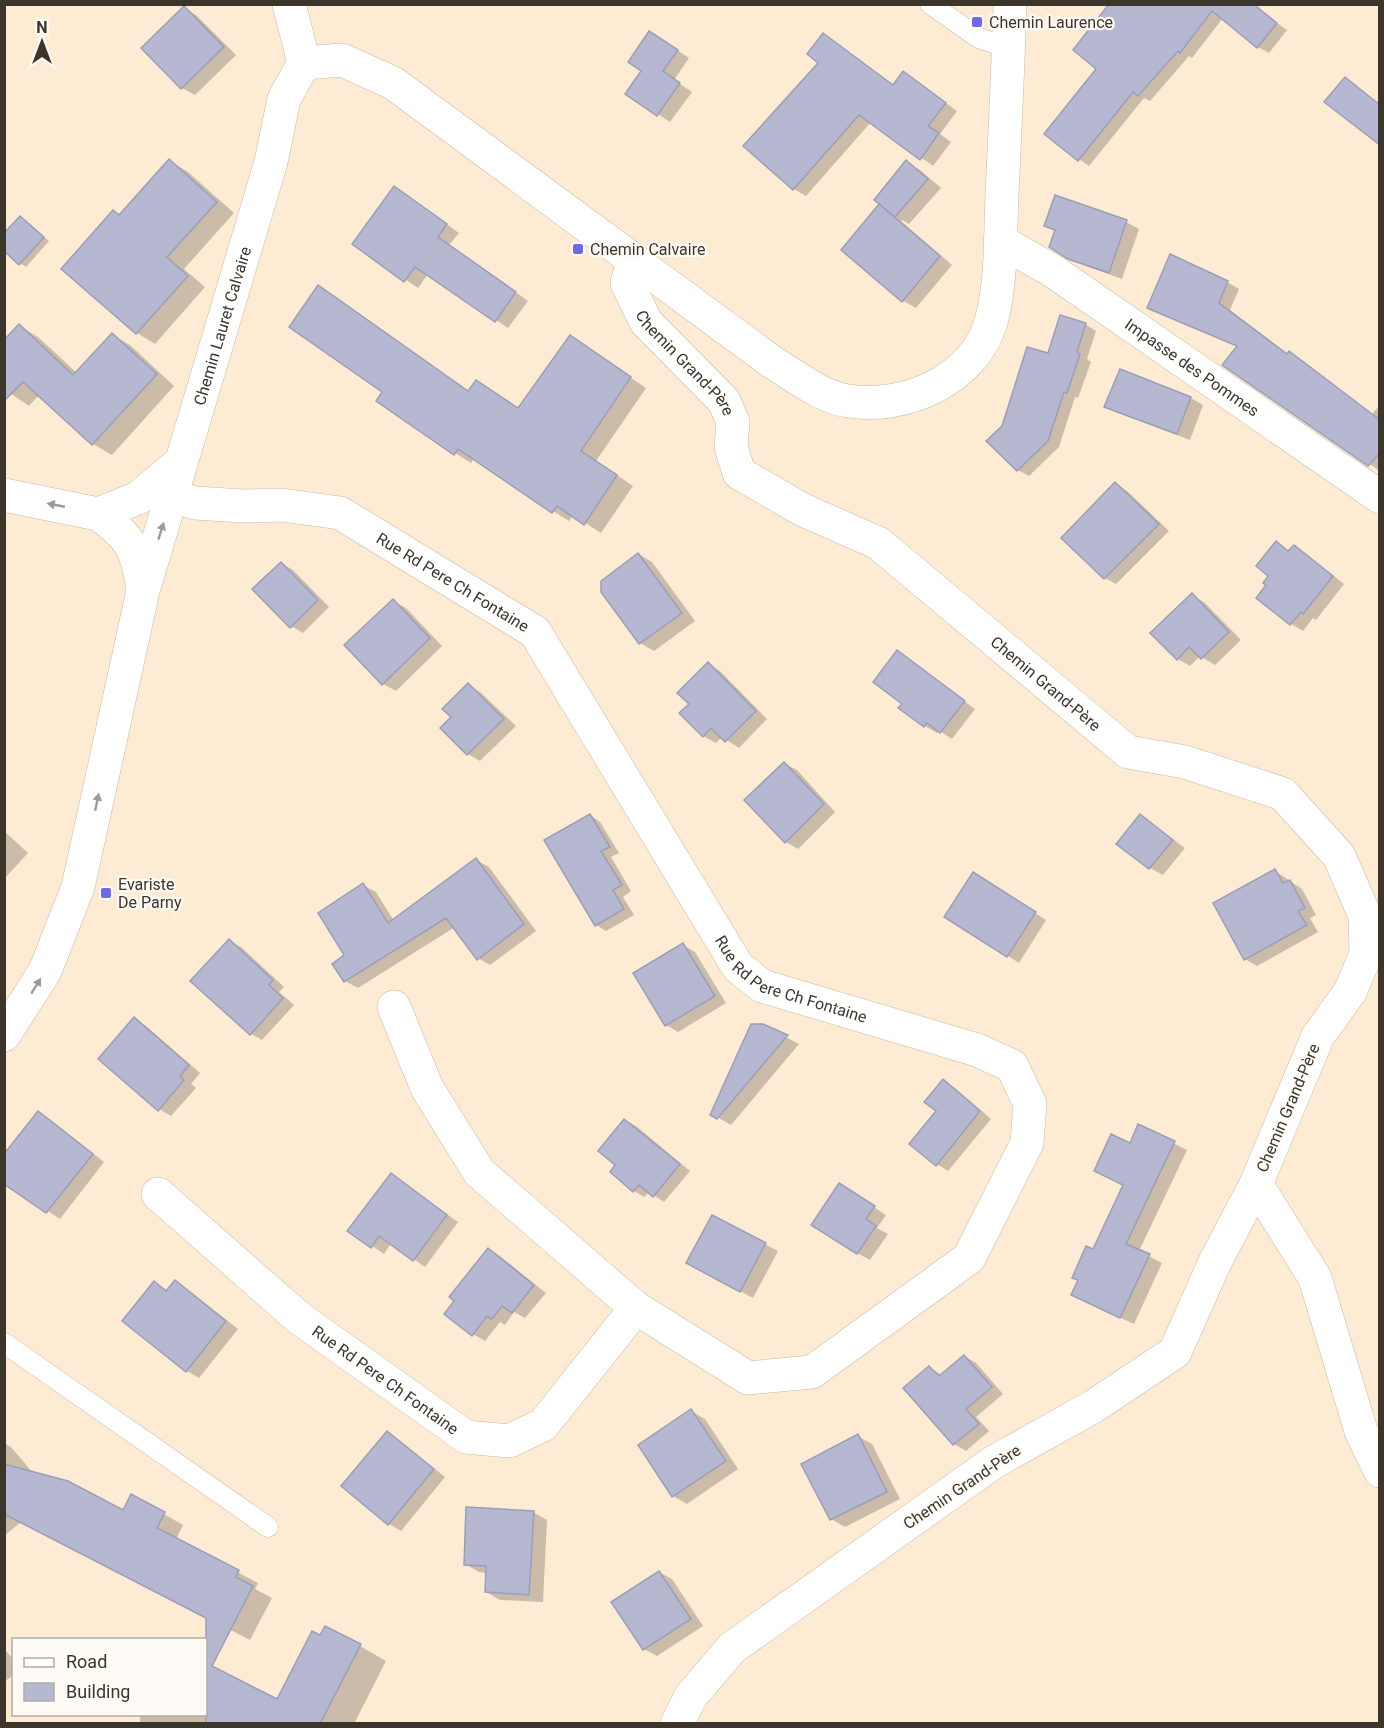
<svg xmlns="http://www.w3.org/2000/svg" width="1384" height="1728" font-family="Roboto,sans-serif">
  <rect width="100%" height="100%" fill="#fdecd3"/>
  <g fill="#0003">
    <path d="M1104 4H1256L1254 7 1287 30 1269 53 1258 47 1223 18 1192 58 1189 56 1150 101 1144 98 1089 166 1079 159 1108 8Z"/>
    <path d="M184 8 196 15 236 55 195 95 182 88 143 48Z"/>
    <path d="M824 35 894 86 904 73 957 111 940 134 951 142 933 166 871 122 806 196 794 189Z"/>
    <path d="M662 40 689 58 674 80 692 92 670 122 627 94Z"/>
    <path d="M1345 79 1380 104V146L1326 102Z"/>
    <path d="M170 161 188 172 234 213 184 269 205 287 155 344 137 333 113 212 121 216Z"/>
    <path d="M906 162 920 170 941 188 909 224 902 220 901 221 952 265 916 308 903 301 880 206 886 210 887 209Z"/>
    <path d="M407 195 459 233 449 245 528 301 508 328 428 274 418 288 354 244Z"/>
    <path d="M21 217 49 241 26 267 20 263Z"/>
    <path d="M1126 222 1139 229 1122 279 1083 265 1051 247 1056 231 1046 225Z"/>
    <path d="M1227 282 1239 289 1230 310 1289 355 1290 353 1302 360 1372 414 1380 405V471L1224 365 1238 347 1149 307Z"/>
    <path d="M318 287 335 296 470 392 519 409 570 337 646 388 596 461 633 486 601 533 573 515 569 521 553 511 474 458 471 463 455 453 384 392Z"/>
    <path d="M1085 324 1096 331 1087 359 1091 362 1078 398 1075 397 1059 447 1029 476 1018 470 1003 427 1049 355Z"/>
    <path d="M20 326 38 337 77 373 112 335 130 345 174 386 112 455 93 444 39 395 29 406 4 389Z"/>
    <path d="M1121 371 1191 398 1203 405 1190 440 1118 413 1106 406Z"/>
    <path d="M1115 484 1127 491 1169 531 1116 584 1105 578 1063 538Z"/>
    <path d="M1277 543 1290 551 1294 547 1306 554 1344 584 1316 620 1313 618 1303 631 1291 624 1258 598 1268 585Z"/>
    <path d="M638 554 652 562 695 621 654 651 640 643 602 591Z"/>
    <path d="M281 563 293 570 329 607 303 633 291 626Z"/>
    <path d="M1192 595 1205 603 1241 640 1215 665 1200 656 1190 666 1178 659Z"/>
    <path d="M393 601 406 608 442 646 396 691 383 684Z"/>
    <path d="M897 652 975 709 952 739 938 730 937 733 925 726 901 708 904 704Z"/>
    <path d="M708 664 720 671 767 719 739 748 722 737 716 743 703 736 691 704Z"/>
    <path d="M468 685 480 692 516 726 480 761 468 754 453 717Z"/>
    <path d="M785 764 797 770 835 812 798 849 786 842Z"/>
    <path d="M590 815 600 822 619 853 611 857 631 891 623 897 634 915 606 931 596 925Z"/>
    <path d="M1141 816 1185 848 1163 875 1150 868Z"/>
    <path d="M4 831 28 853 4 879Z"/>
    <path d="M476 860 489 867 536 931 490 965 478 958 455 927 358 988 345 981 334 964 346 955 363 885 376 892 394 921Z"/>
    <path d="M1275 871 1302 889 1316 915 1310 918 1318 932 1257 966 1245 959Z"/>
    <path d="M985 881 1046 920 1019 963 1008 956Z"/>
    <path d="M229 941 241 947 284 987 279 992 294 1005 262 1040 251 1034Z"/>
    <path d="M683 945 695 952 726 1003 678 1032 666 1025Z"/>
    <path d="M134 1019 146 1026 200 1073 191 1084 196 1088 171 1116 159 1109Z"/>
    <path d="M763 1025 799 1044 731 1125 712 1114Z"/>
    <path d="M944 1081 955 1088 991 1119 948 1171 937 1164 938 1111Z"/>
    <path d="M39 1112 51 1120 104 1162 60 1219 4 1182Z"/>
    <path d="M625 1120 636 1126 690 1171 664 1202 649 1192 644 1197 634 1191 617 1165Z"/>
    <path d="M1139 1126 1187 1150 1139 1251 1162 1263 1134 1324 1086 1302 1094 1251 1124 1186 1096 1171 1130 1145Z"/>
    <path d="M391 1175 458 1222 425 1267 391 1243 384 1254 349 1230Z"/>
    <path d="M851 1192 886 1215 877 1228 888 1234 870 1260 857 1253Z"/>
    <path d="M713 1217 778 1251 753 1298 700 1270Z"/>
    <path d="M488 1250 501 1257 546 1293 525 1318 514 1312 505 1325 500 1322 485 1341 473 1334Z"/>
    <path d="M175 1282 187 1289 238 1329 199 1378 187 1371 155 1283 167 1290Z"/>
    <path d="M964 1356 976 1363 1003 1394 976 1417 989 1431 966 1451 954 1444 905 1388 930 1368 942 1375Z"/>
    <path d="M691 1411 705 1419 738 1469 687 1504 673 1496Z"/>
    <path d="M387 1433 399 1440 445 1477 401 1531 389 1524 343 1486Z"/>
    <path d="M858 1436 872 1444 900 1499 845 1527 831 1519 803 1464Z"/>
    <path d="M4 1443 11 1447 34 1474 123 1512 164 1514 183 1525 176 1539 258 1583 255 1589 272 1598 250 1640 21 1522 4 1536Z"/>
    <path d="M533 1512 547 1520 543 1602 500 1600 486 1592 487 1573 479 1572 465 1564Z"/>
    <path d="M659 1572 672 1579 703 1626 657 1656 644 1649 613 1602Z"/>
    <path d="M320 1637 360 1646 386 1661 354 1724H140V1714H206V1664L278 1701Z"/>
    <path d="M4 1649 14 1660V1675L5 1681 7 1683 4 1685Z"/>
  </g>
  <g fill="#b6b8d2" stroke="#9b9eb7" stroke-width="1.5">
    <path d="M1109 4H1253L1277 23 1257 48 1212 11 1180 53 1178 51 1138 96 1133 92 1078 161 1044 134 1096 69 1073 50Z"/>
    <path d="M184 6 224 47 181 89 141 48Z"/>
    <path d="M649 31 678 50 663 71 680 83 657 116 625 94 641 71 628 62Z"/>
    <path d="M823 33 893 85 903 71 946 103 928 126 939 133 920 160 859 115 793 190 743 146 818 63 807 54Z"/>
    <path d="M1345 77 1380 105V145L1324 102Z"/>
    <path d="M169 159 217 202 167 257 188 276 136 334 61 269 113 210 119 215Z"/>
    <path d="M906 160 928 179 895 217 874 200Z"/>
    <path d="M394 186 447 224 438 237 516 292 495 322 415 267 404 282 352 244Z"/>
    <path d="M1055 195 1127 220 1109 273 1068 259 1049 247 1055 230 1044 226Z"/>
    <path d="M879 204 940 256 902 302 841 250Z"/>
    <path d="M20 216 44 237 19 265 4 251V233Z"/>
    <path d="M1170 254 1228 281 1219 303 1287 354 1289 351 1380 420V453L1368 466 1222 365 1237 346 1147 308Z"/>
    <path d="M318 285 468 391 476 380 518 408 570 335 631 377 581 451 617 475 584 525 557 506 552 513 458 449 454 455 376 401 382 392 289 327Z"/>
    <path d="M1060 315 1086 323 1077 352 1080 354 1067 393 1064 392 1048 441 1017 471 986 441 1002 426 1027 347 1048 353Z"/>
    <path d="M19 324 73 375 112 333 157 374 92 445 23 382 4 401V340Z"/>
    <path d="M1120 369 1191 397 1177 434 1104 407Z"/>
    <path d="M1115 482 1159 524 1104 579 1061 538Z"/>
    <path d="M1276 541 1288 551 1294 545 1333 576 1303 614 1301 612 1290 625 1256 598 1266 585 1263 583 1268 576 1256 566Z"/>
    <path d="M638 553 682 613 639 644 601 592V581Z"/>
    <path d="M281 562 318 600 290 628 252 589Z"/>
    <path d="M1192 593 1229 632 1201 659 1189 647 1177 660 1150 633Z"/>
    <path d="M393 599 430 638 382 685 344 645Z"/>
    <path d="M897 650 965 701 940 733 927 723 924 727 898 708 902 704 873 682Z"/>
    <path d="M708 662 756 711 725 742 711 728 703 737 679 713 689 704 677 693Z"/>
    <path d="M468 683 504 719 467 755 440 728 451 717 442 709Z"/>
    <path d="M784 762 824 804 785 843 744 800Z"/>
    <path d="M590 814 610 847 601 851 622 885 613 890 624 909 595 926 544 840Z"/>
    <path d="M1140 814 1173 840 1149 869 1116 844Z"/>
    <path d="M476 858 524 924 477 960 446 918 344 982 332 964 344 955 318 913 363 883 388 923Z"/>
    <path d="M1275 869 1283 883 1290 880 1305 908 1298 911 1307 925 1244 960 1213 903Z"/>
    <path d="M973 872 1036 912 1007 957 944 917Z"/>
    <path d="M229 939 273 980 269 985 283 998 250 1035 190 981Z"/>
    <path d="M683 943 715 996 665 1026 633 973Z"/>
    <path d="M134 1017 189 1065 180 1076 184 1080 158 1111 98 1059Z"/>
    <path d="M751 1024H763L788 1035 717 1119 710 1115Z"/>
    <path d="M943 1079 980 1111 936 1166 909 1144 936 1111 924 1102Z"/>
    <path d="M38 1111 93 1154 46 1213 4 1184V1154Z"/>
    <path d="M624 1119 680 1164 653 1197 639 1185 633 1192 610 1172 615 1165 598 1151Z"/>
    <path d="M1138 1124 1175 1141 1126 1244 1150 1254 1120 1318 1071 1295 1078 1280 1072 1278 1086 1246 1093 1249 1123 1185 1094 1171 1111 1134 1130 1143Z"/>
    <path d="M391 1173 447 1215 413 1261 379 1236 371 1248 347 1231Z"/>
    <path d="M839 1183 875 1206 866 1219 876 1226 857 1254 811 1225Z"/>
    <path d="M712 1215 766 1243 740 1292 686 1263Z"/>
    <path d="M488 1248 534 1285 512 1313 502 1306 492 1319 487 1316 472 1336 444 1314 454 1301 449 1297Z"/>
    <path d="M175 1280 226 1321 186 1372 122 1321 154 1281 166 1291Z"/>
    <path d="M964 1355 992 1387 966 1409 979 1424 953 1445 903 1388 929 1366 939 1376Z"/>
    <path d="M691 1409 726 1461 672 1497 638 1445Z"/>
    <path d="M387 1431 434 1469 388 1525 341 1486Z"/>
    <path d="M858 1434 887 1492 830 1520 801 1464Z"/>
    <path d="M4 1464 68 1481 123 1510 131 1494 165 1512 157 1528 239 1570 236 1577 253 1586 212 1666 277 1699 312 1631 320 1635 325 1626 361 1644 321 1722 324 1724H206V1618L4 1514Z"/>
    <path d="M466 1507 534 1511 529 1595 485 1592 486 1566 464 1565Z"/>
    <path d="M659 1571 691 1619 643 1650 611 1602Z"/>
  </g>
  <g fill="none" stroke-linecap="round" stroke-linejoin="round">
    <defs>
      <g id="service">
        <path d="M930 4 979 38 1008 48"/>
        <path d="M4 1343 268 1527"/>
      </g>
      <g id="minor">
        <path d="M304 63 342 60 393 83 772 362C795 376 821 397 848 401 905 410 974 380 991 322 1002 282 1000 237 1002 195 1005 132 1008 68 1010 4"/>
        <path id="s1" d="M1000 241 1053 271 1380 497"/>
        <path id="s2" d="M633 262 627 283 646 322 724 401 733 422 731 447 739 473 803 510 878 543 1128 752 1185 762 1283 794 1339 856 1365 916 1366 954 1350 992 1318 1036 1256 1184 1215 1262 1175 1352 1094 1406 994 1462 732 1648 691 1696 677 1724"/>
        <path id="s3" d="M171 496 195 503 243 506 282 505 340 513 535 632 738 967 762 986 977 1050 1012 1066 1030 1104 1027 1143 969 1258 812 1372 748 1378 636 1308 479 1172 427 1088 394 1007"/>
        <path d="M1256 1184 1315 1278 1361 1431 1380 1471"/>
        <path id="s4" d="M158 1194 299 1318 466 1437 509 1441 543 1425 636 1308"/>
      </g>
      <g id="secondary">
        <path d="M4 495 98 514 138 498 181 462"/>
        <path d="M98 514C131 537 137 550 143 589"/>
        <path id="s5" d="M4 1035 45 971 78 887 143 591 271 162 284 99 304 63 289 4"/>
      </g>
    </defs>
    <use href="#service" stroke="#cab9a2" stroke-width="21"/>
    <use href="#minor" stroke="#cab9a2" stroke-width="34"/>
    <use href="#secondary" stroke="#cab9a2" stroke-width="34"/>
    <use href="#service" stroke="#fff" stroke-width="20"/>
    <use href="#minor" stroke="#fff" stroke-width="33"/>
    <use href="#secondary" stroke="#fff" stroke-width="33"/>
  </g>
  <defs><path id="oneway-solid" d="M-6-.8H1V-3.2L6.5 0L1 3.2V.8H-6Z" transform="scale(1.5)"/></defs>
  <g fill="#9e9a96">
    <use href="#oneway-solid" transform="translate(56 505) rotate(-169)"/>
    <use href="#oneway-solid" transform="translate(161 531) rotate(-73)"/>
    <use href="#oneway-solid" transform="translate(97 802) rotate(-78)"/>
    <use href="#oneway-solid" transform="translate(36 986) rotate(-58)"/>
  </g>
  <g fill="#6f6ae4" stroke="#fefbf6" stroke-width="2">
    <rect x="971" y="16" width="12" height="12" rx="3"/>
    <rect x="572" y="243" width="12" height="12" rx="3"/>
    <rect x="100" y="887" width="12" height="12" rx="3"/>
  </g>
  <g text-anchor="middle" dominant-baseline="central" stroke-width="4.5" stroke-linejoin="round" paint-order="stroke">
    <g font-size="16" fill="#3c352c" stroke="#fefbf6" text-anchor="start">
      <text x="989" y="22">Chemin Laurence</text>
      <text x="590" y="249">Chemin Calvaire</text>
      <text x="118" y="884">Evariste<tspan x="118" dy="18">De Parny</tspan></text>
    </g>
    <g font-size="16" fill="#3c352c" stroke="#fefbf6">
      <text stroke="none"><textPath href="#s5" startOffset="746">Chemin Lauret Calvaire</textPath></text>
      <text stroke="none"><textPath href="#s2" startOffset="122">Chemin Grand-Père</textPath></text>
      <text stroke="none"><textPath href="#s1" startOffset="230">Impasse des Pommes</textPath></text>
      <text stroke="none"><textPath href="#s3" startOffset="303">Rue Rd Pere Ch Fontaine</textPath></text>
      <text stroke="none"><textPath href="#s2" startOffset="626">Chemin Grand-Père</textPath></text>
      <text stroke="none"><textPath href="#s3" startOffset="843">Rue Rd Pere Ch Fontaine</textPath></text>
      <text transform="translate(1288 1108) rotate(-67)">Chemin Grand-Père</text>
      <text stroke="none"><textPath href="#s4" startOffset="294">Rue Rd Pere Ch Fontaine</textPath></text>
      <text transform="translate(962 1487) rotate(-34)">Chemin Grand-Père</text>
    </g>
  </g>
  <rect width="1384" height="1728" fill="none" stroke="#3c352c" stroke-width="12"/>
  <rect x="12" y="1638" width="195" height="78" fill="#fefbf6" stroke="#b0aca5" stroke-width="1.5"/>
  <rect x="24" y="1658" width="30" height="9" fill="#ffffff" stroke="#b0aca5" stroke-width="1.5"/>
  <text x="66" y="1668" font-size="18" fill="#3c352c">Road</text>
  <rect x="24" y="1683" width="30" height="18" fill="#b6b8d2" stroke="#b0aca5" stroke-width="1.5"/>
  <text x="66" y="1698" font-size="18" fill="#3c352c">Building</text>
  <g transform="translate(42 42)" stroke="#fefbf6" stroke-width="4.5" paint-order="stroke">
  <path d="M0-4.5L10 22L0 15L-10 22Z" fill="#3c352c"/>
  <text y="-9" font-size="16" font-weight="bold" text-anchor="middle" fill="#3c352c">N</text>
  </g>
</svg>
